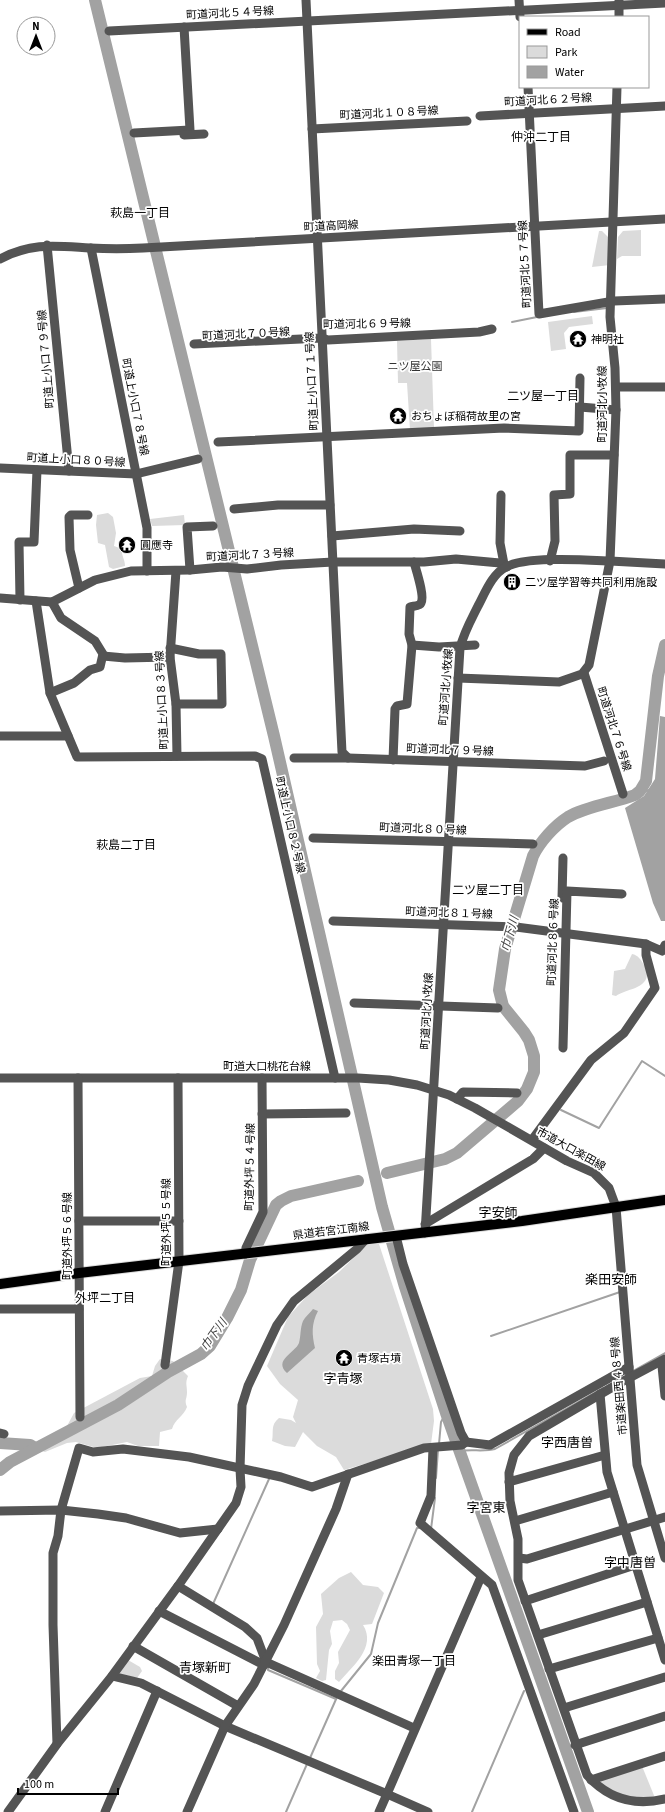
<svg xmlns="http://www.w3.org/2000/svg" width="665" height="1812" font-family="'Source Sans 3','Noto Sans JP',sans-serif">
  <rect width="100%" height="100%" fill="#fff"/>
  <g fill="#dbdbdb">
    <path d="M641 230V256H622L617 259 618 237 623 231Z"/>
    <path d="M599 231H602L610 239V265L592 267Z"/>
    <path d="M592 316 593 324 569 327 564 333 566 349 551 351 548 322Z"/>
    <path d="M431 339 434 428 410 430 407 383H398L397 341Z"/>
    <path d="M108 513 113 517 116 533 114 546 122 549C121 555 125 559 125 566L113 569 109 567 105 545 98 543 96 525 97 515Z"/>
    <path d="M184 515 185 525 152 526 150 519Z"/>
    <path d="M632 954C638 955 641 960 644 965 647 968 647 969 647 973 648 989 625 989 616 996L612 995 614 971 625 969Z"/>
    <path d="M368 1244H379L433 1409 434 1421 431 1444 344 1470 336 1457 317 1446 303 1432 295 1447 285 1446 272 1441C274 1432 270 1425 279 1418L291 1420 296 1423 293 1417 298 1400 280 1384 267 1366 288 1317 308 1295 339 1272Z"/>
    <path d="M160 1359 173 1361 188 1376C185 1383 187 1385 187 1392 187 1400 184 1399 187 1407 183 1417 175 1419 172 1429L160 1432 159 1446H138L127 1442 97 1448 76 1442 67 1443 45 1452 29 1447 67 1426 74 1413 140 1378 152 1376 155 1366Z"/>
    <path d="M351 1572 363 1585 378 1587 384 1593 372 1624 363 1625C377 1647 352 1667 339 1682L335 1679V1671L339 1663 338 1652 350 1630 347 1624 342 1620 333 1621 330 1631 332 1644 329 1650 326 1680 322 1681 316 1678 320 1671 317 1664 316 1627 323 1614 321 1594 339 1578Z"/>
    <path d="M128 1660 140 1667 142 1671 137 1678 120 1674 119 1672Z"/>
    <path d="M642 1766 655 1798C638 1800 611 1795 600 1781Z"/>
  </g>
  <g fill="#a2a2a2">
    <path d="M660 716 665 717V921H661L653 903 625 808 644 796 655 779Z"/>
    <path d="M313 1309 318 1311C311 1324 312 1335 315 1348L287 1373C273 1360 295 1353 299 1343 301 1336 300 1328 303 1321 305 1317 310 1313 313 1309Z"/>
  </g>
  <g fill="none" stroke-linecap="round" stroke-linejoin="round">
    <g stroke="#a2a2a2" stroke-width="2">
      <path d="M574 312 607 308"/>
      <path d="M512 322 537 317"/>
      <path d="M635 795 649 790"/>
      <path d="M561 1110 599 1128 642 1061 665 1076"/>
      <path d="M491 1336 620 1292"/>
      <path d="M633 1371 665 1353"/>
      <path d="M439 1444 441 1422 446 1413"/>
      <path d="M460 1451C471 1449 485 1452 495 1449L603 1388"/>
      <path d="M436 1478 438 1450"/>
      <path d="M431 1529 435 1498"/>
      <path d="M213 1604 269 1479"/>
      <path d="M268 1666V1670L336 1699"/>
      <path d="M341 1691 371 1654 378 1623 417 1528H421"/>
      <path d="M310 1758 337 1697"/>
      <path d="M286 1812 307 1764"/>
      <path d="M472 1812 524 1691"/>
    </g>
    <g stroke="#a2a2a2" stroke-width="12">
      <path d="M95 0 274 736 382 1207 405 1287 446 1413 588 1812"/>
      <path d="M387 1173 445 1159 457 1153 518 1101 527 1089 534 1072V1056L529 1040 524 1032 503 1006 499 990 505 949 533 856C540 842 554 826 568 817 587 806 614 803 635 795L640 791 646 781 658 676 665 645"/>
      <path d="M0 1443 30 1445 35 1448"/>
      <path d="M0 1470 10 1462 118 1405 168 1372 201 1354 210 1346 227 1318 241 1290 250 1260 276 1205 281 1201 291 1196 358 1181"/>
    </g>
    <defs>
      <path id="major" d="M0 1284 79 1273 522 1221 665 1200"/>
    </defs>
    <use href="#major" stroke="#dbdbdb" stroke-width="12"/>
    <g stroke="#545454" stroke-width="9">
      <path d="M306 0 342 752 348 758"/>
      <path d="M519 0 520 17"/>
      <path d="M619 17V1"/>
      <path d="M109 31 665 3"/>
      <path d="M528 87 539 314 614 301 665 299"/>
      <path d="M480 116 665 106"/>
      <path d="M312 129 467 121"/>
      <path d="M134 133 190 130 184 27"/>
      <path d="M184 135 204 134"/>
      <path d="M47 245 69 471"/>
      <path d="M91 248 147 528V571"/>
      <path d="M0 259C32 242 56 246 90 248 108 249 125 249 143 248L665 219"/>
      <path d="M194 344 322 338 328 340 479 332 492 329"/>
      <path d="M616 387H665"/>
      <path d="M580 407 616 410"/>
      <path d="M218 442 504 428 579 431 580 378"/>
      <path d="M0 468 136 474 198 459"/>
      <path d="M501 495 500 543 504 564"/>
      <path d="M234 509 278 505H330"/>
      <path d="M332 536 414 529 460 531"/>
      <path d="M550 561 555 541 554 495 570 494V455H614"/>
      <path d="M190 570 187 527 213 526"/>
      <path d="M176 571 170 657 176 704 177 756"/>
      <path d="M79 588 70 550 69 517 71 515H88"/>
      <path d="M0 598 52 602 95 580 131 571 190 570 222 567 247 569 281 565 333 562H424L456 559 500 563 507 567"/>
      <path d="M20 600 19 542H34L37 470"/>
      <path d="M36 601 50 693 77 757 255 756 262 759 335 1078"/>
      <path d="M412 645 439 647 475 645"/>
      <path d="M170 648 199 654H221L222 704H176"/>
      <path d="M103 656 125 658 170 657"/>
      <path d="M584 673 623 794"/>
      <path d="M458 678 559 682 582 674 589 665 610 561 665 564"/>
      <path d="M50 693 74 683 90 670 100 667 103 654 95 641 61 618 52 602"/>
      <path d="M0 736H68"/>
      <path d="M294 758H348L585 766 604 761"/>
      <path d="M393 760 395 709 397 706 407 704 412 645 409 634 410 607C413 606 420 606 421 603 425 596 416 570 414 562"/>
      <path d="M313 838 533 844"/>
      <path d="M562 898 563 858"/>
      <path d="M333 921 516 927 646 944 662 951 665 945"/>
      <path d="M354 1003 498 1008"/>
      <path d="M563 1048 567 891 622 894"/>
      <path d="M0 1078H358L389 1080 417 1085 449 1095 475 1108 567 1161 594 1173 609 1188 616 1207 637 1465 665 1558"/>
      <path d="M78 1078 80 1417"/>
      <path d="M457 1099 463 1092 517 1093"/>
      <path d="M262 1114 346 1113"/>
      <path d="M532 1140 591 1060 624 1033 655 988 646 955V944"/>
      <path d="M79 1221H179"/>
      <path d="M425 1224 533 1159 544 1148"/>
      <path d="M425 1233 460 648C464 632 471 620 478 606 485 593 492 574 506 567 526 556 586 560 610 561L616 410 615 368 610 317 617 87"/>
      <path d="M396 1236 403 1264 461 1433 466 1442"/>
      <path d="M245 1254 246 1248 263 1212 262 1078"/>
      <path d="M0 1309H79"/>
      <path d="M665 1359 616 1385 529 1436 514 1455 509 1473 510 1501 518 1539V1580L587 1775C608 1799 635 1806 665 1799"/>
      <path d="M660 1362 662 1366 665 1396"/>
      <path d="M165 1365 179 1261 178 1078"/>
      <path d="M600 1394 607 1472 665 1660"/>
      <path d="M0 1433 4 1434"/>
      <path d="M433 1448 431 1496 420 1523 492 1585 574 1812"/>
      <path d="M509 1482 605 1455"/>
      <path d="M0 1511 61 1510 98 1514 126 1518 180 1533 218 1529"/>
      <path d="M515 1521 613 1492"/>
      <path d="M519 1558 527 1559 665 1517"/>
      <path d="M178 1586 245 1627 257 1638 266 1662 414 1728"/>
      <path d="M525 1601 635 1565"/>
      <path d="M159 1611 264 1665"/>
      <path d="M538 1635 647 1602"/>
      <path d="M133 1646 238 1706"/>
      <path d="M549 1669 658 1638"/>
      <path d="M112 1676 141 1683 225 1726 387 1794 379 1812"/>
      <path d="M564 1708 665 1677"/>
      <path d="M57 1744 53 1625V1553L58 1536 61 1510 79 1448 93 1452 123 1449 189 1457 281 1477 312 1487 424 1448 462 1445 466 1442 490 1445 629 1367"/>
      <path d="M575 1745 665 1716"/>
      <path d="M591 1780 665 1756"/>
      <path d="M8 1812 57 1744 112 1676 178 1586 236 1503 241 1487 240 1469 242 1405 248 1386 257 1367 277 1325 294 1301 357 1249 366 1239"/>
      <path d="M105 1812 157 1691"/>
      <path d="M187 1812 225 1726 254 1684 284 1625 336 1509 348 1474"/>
      <path d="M428 1812 387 1794 481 1577"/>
    </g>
    <use href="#major" stroke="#000" stroke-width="10"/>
  </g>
  <defs>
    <symbol id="temple-disc" viewBox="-11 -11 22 22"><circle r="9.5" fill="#000" stroke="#fff"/><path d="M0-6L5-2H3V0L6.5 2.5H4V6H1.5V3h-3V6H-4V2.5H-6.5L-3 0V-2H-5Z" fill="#fff"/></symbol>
    <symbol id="building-disc" viewBox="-11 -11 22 22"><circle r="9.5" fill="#000" stroke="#fff"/><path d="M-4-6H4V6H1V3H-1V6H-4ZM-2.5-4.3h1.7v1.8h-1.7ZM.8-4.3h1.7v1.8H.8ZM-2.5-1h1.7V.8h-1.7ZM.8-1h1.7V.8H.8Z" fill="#fff"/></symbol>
  </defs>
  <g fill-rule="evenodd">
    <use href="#temple-disc" x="568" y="329" width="20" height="20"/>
    <use href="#temple-disc" x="388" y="406" width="20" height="20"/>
    <use href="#temple-disc" x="117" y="535" width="20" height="20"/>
    <use href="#building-disc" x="502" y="572" width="20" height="20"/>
    <use href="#temple-disc" x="334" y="1348" width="20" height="20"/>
  </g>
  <g text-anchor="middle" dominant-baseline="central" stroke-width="3.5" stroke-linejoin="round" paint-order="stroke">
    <g font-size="11" fill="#000" stroke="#fff">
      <text transform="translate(230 13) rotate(-3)">町道河北５４号線</text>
      <text transform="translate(548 100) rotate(-3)">町道河北６２号線</text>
      <text transform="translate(389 113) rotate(-3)">町道河北１０８号線</text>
      <text transform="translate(331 226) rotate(-3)">町道高岡線</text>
      <text transform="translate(525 264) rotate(-93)">町道河北５７号線</text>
      <text transform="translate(367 324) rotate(-1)">町道河北６９号線</text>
      <text transform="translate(246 334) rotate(-3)">町道河北７０号線</text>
      <text transform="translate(46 359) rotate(-95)">町道上小口７９号線</text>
      <text transform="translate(312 381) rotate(-93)">町道上小口７１号線</text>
      <text transform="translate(602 404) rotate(-90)">町道河北小牧線</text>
      <text transform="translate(135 407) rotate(79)">町道上小口７８号線</text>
      <text transform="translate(76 460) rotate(3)">町道上小口８０号線</text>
      <text transform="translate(250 555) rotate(-3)">町道河北７３号線</text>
      <text transform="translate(446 687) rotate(-86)">町道河北小牧線</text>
      <text transform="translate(162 700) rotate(-93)">町道上小口８３号線</text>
      <text transform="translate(614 729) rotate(72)">町道河北７６号線</text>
      <text transform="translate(450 750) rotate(2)">町道河北７９号線</text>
      <text transform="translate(290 825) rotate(77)">町道上小口８２号線</text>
      <text transform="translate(423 829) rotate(2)">町道河北８０号線</text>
      <text transform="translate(449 913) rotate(2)">町道河北８１号線</text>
      <text transform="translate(553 942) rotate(-88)">町道河北８６号線</text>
      <text transform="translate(427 1011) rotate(-87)">町道河北小牧線</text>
      <text x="267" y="1066">町道大口桃花台線</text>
      <text transform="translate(571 1149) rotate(29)">市道大口楽田線</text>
      <text transform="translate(250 1167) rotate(-89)">町道外坪５４号線</text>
      <text transform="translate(166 1222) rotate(-90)">町道外坪５５号線</text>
      <text transform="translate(331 1231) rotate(-7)">県道若宮江南線</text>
      <text transform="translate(67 1236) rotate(-90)">町道外坪５６号線</text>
      <text transform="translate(619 1386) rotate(-95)">市道楽田西４８号線</text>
    </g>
    <g font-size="11" fill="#000" stroke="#fff" text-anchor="start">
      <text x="591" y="339">神明社</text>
      <text x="411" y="416">おちょぼ稲荷故里の宮</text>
      <text x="140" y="545">圓應寺</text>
      <text x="525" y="582">二ツ屋学習等共同利用施設</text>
      <text x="357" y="1358">青塚古墳</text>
    </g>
    <g font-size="11" fill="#323232" stroke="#fff">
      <text x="415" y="366">ニツ屋公園</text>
    </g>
    <g font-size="12" fill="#000" stroke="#fff">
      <text x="541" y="137">仲沖二丁目</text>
      <text x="140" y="213">萩島一丁目</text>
      <text x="543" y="396">二ツ屋一丁目</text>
      <text x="126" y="845">萩島二丁目</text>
      <text x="488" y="890">二ツ屋二丁目</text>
      <text x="105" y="1298">外坪二丁目</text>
      <text x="414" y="1661">楽田青塚一丁目</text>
    </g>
    <g font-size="12" font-style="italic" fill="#434343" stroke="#fff">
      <text transform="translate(510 934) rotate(-74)">巾下川</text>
      <text transform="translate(214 1335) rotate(-54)">巾下川</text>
    </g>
    <g font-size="13" fill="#000" stroke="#fff">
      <text x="498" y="1213">字安師</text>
      <text x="611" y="1280">楽田安師</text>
      <text x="343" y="1379">字青塚</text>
      <text x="567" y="1443">字西唐曽</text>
      <text x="486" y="1508">字宮東</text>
      <text x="630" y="1563">字中唐曽</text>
      <text x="205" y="1668">青塚新町</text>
    </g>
  </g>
  <rect x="519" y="16" width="130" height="72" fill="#ffffff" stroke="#999999"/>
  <rect x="527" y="29" width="20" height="6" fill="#000000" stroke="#999999"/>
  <text x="555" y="36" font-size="12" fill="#000000">Road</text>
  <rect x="527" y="46" width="20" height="12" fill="#dbdbdb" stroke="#999999"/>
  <text x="555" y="56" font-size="12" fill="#000000">Park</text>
  <rect x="527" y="66" width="20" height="12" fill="#a2a2a2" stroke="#999999"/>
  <text x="555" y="76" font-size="12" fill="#000000">Water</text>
  <g transform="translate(36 36)"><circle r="19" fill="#ffffff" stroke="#999999"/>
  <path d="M0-3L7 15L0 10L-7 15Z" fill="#000000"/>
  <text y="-6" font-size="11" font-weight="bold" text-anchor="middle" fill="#000000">N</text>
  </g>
  <path d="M18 1788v6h100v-6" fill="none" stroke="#000000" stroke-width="2"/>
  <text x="24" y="1788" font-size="12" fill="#000000" stroke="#ffffff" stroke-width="3" paint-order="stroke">100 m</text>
</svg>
